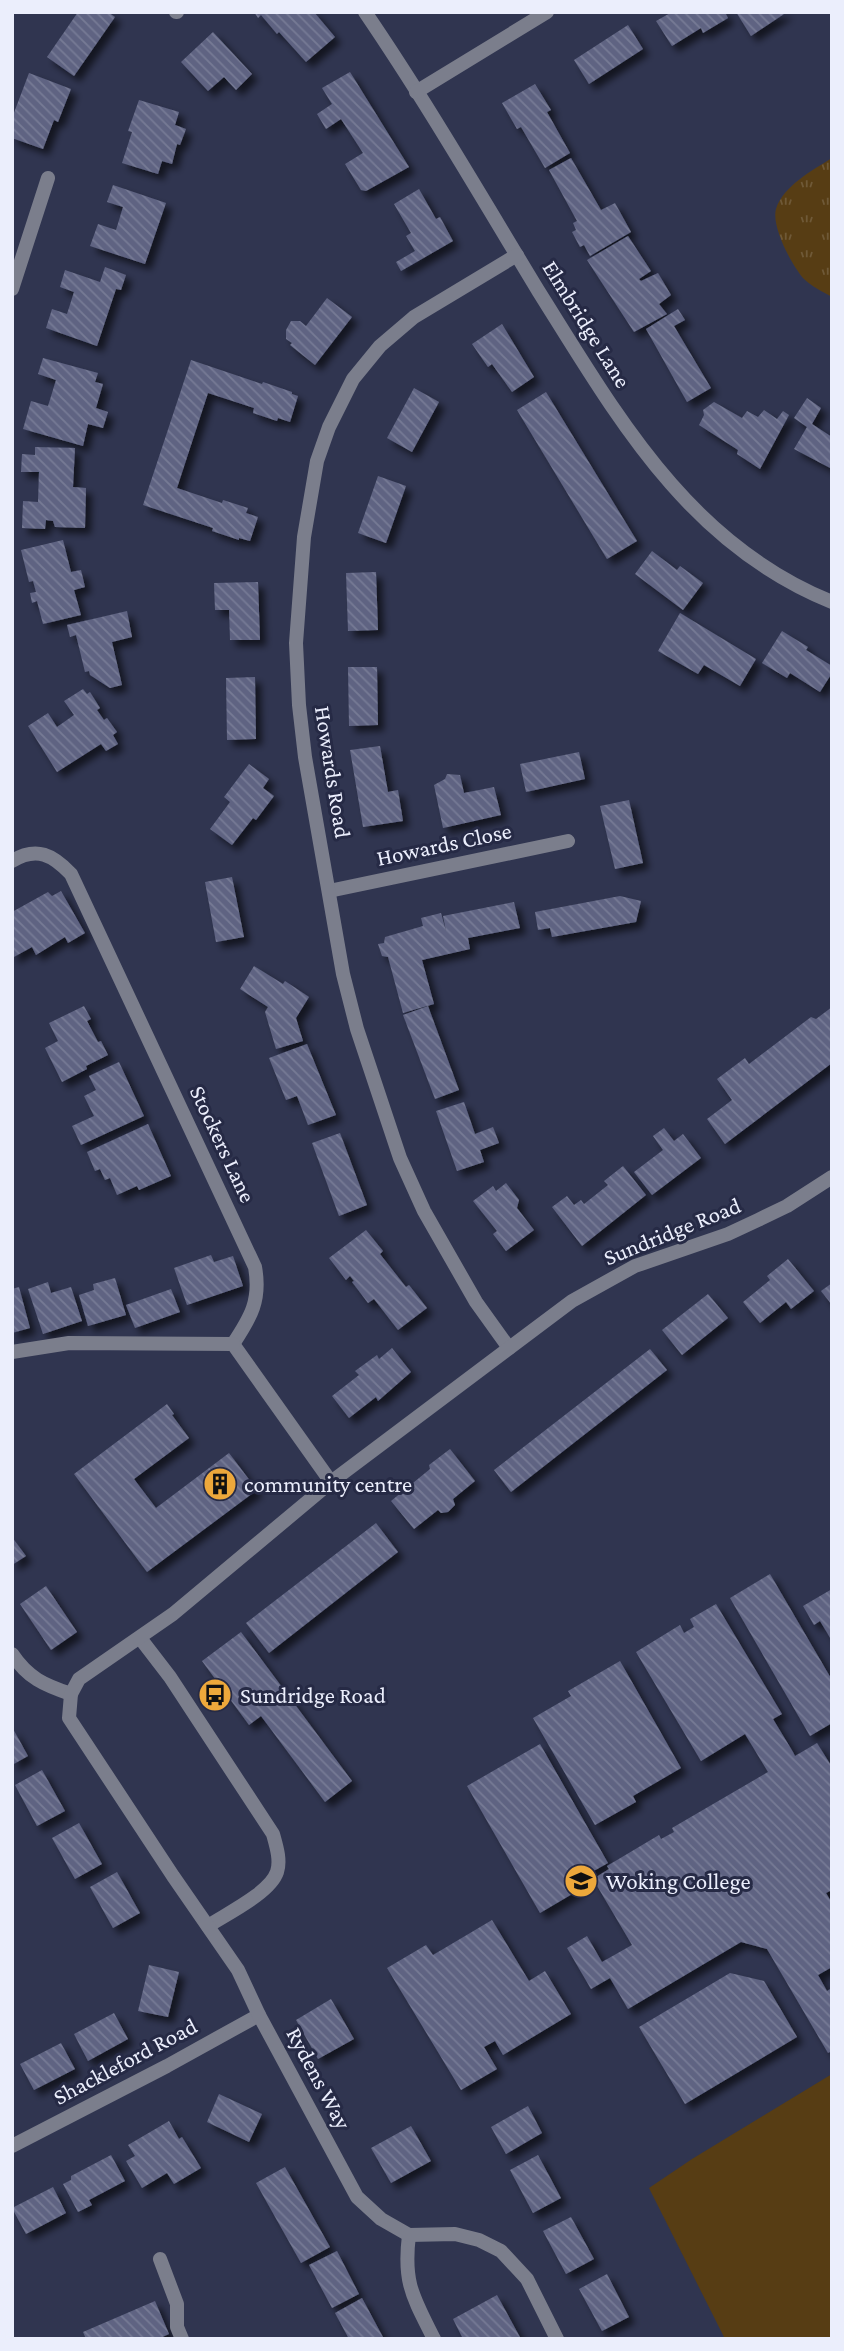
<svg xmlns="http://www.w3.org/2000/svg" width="844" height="2351" font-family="'Crimson Pro',serif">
  <defs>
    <pattern id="grass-tufts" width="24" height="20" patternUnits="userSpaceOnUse" patternTransform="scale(1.75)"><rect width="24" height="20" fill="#573d14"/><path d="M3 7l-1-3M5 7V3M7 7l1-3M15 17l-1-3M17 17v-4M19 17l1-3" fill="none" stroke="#6f5937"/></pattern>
    <pattern id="building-back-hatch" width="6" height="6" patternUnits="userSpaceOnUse" patternTransform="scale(1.75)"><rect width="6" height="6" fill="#5f6482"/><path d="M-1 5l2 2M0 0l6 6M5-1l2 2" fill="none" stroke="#767a95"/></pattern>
    <filter id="shadow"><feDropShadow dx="6" dy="6" stdDeviation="3.5" flood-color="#0009"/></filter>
  </defs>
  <rect width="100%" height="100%" fill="#303550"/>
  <path fill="url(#grass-tufts)" d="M832 158V297C823 292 811 286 804 279 792 266 771 226 776 209 783 186 813 170 832 158Z"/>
  <path fill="#573d14" d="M832 2074V2339H725L649 2188 692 2159Z"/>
  <g fill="url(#building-back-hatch)" filter="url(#shadow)">
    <path d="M78 12H108L115 17 74 76 47 57Z"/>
    <path d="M254 12H314L335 37 306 62 279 32 277 34 261 15 258 18Z"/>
    <path d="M672 12H725L728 18 703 33 701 28 672 46 656 21Z"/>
    <path d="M736 12H787L751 36Z"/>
    <path d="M628 25 643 49 589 84 574 60Z"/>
    <path d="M213 32 252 74 236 90 224 77 208 91 181 62Z"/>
    <path d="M350 72 409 167 366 191 361 190 345 164 363 153 341 119 326 129 317 114 332 104 322 88Z"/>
    <path d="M29 73 71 89 58 122 54 120 43 149 12 138V118Z"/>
    <path d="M535 84 551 110 547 112 570 153 545 168 521 127 517 129 502 103Z"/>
    <path d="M139 100 179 112 175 125 186 129 180 145 177 144 172 164 162 161 158 174 122 163 132 132 128 131Z"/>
    <path d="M571 158 601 210 615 203 631 232 590 256 584 245 580 247 572 232 576 230 573 223 577 221 549 170Z"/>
    <path d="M113 185 166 203 145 264 90 246 98 224 116 230 123 207 107 202Z"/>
    <path d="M419 189 436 219 440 217 453 241 401 271 396 262 415 251 406 236 411 233 394 204Z"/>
    <path d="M628 236 651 271 639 279 641 281 658 273 671 295 659 304 667 314 634 332 587 260Z"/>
    <path d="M105 267 126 275 121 290 116 289 97 346 46 328 52 309 67 314 74 292 60 287 65 270 100 282Z"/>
    <path d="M327 298 352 317 315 365 290 345 292 343 286 339V330L291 321H300L306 326Z"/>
    <path d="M678 309 685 320 674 326 711 388 687 402 646 329Z"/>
    <path d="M502 324 534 377 512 392 492 364 488 367 472 344Z"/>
    <path d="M43 358 98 373 95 382 103 384 96 408 108 412 103 428 88 424 83 446 23 429 31 401 48 406 56 380 38 374Z"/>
    <path d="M191 360 262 384 263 382 292 392V394L298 396 290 422 278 418 277 421 253 413 254 408 208 393 177 488 222 503 223 500 248 508 246 513 258 517 250 541 239 538V540L212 531 213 528 143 505Z"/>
    <path d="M414 388 439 402 412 452 387 438Z"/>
    <path d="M546 392 637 541 607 559 517 410Z"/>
    <path d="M807 398 821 408 812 424 832 437V469L794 449 807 427 794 418Z"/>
    <path d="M714 402 742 418 747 411 758 417 764 410 777 419 783 411 789 415 760 469 737 454 738 450 699 425 704 415 703 410Z"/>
    <path d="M35 447 75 448 73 487 86 488 85 528 55 527 53 521 46 520 45 529 22 528 23 501 38 502 39 472H21L22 454 35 455Z"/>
    <path d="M378 476 406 486 386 543 358 533Z"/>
    <path d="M63 540 71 572 81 570 85 587 74 590 81 615 43 624 37 601 32 603 30 593 36 592 33 581 29 582 21 550Z"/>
    <path d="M652 551 677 570 680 566 703 583 683 610 635 574Z"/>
    <path d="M376 572 378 630 348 631 346 573Z"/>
    <path d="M258 582 260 640H230L229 610H215L214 583Z"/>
    <path d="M127 611 132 637 112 642 122 685 110 688 90 675 89 671 85 672 76 635 70 637 67 625Z"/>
    <path d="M680 613 756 659 740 686 704 665 698 674 658 651Z"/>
    <path d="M782 631 808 647 806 650 832 666V673L820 692 790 673 787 678 762 663Z"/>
    <path d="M348 667H377L378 725 349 726Z"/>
    <path d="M255 677 256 739 227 740 226 678Z"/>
    <path d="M83 689 87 694 90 692 100 708 97 710 104 720 107 718 117 732 113 735 118 744 106 751 101 744 57 772 28 726 48 713 57 727 74 715 64 701Z"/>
    <path d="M380 746 388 792 398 790 403 821 363 827 350 750Z"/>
    <path d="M579 752 585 779 526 792 520 764Z"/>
    <path d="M249 764 269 779 263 788 274 796 256 820 253 818 232 845 210 829 230 802 224 797Z"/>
    <path d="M447 774 460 775 464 793 494 787 501 815 443 828 434 785 445 779Z"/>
    <path d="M629 800 643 863 615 869 600 806Z"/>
    <path d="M232 877 244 937 216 942 205 882Z"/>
    <path d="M61 891 85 933 68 943 65 937 36 955 32 947 12 958V912L48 892 52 896Z"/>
    <path d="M620 896 641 901 636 922 552 937 550 928 538 930 535 912Z"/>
    <path d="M514 902 520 928 468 938 470 949 422 960 434 1004 403 1013 388 957 382 956 378 944 384 943 385 937 423 926 421 918 441 913 446 931 443 916Z"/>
    <path d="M254 966 283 984 285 981 309 997 296 1018 303 1041 276 1049 265 1012 268 1007 240 989Z"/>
    <path d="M84 1006 91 1019 87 1021 98 1042 101 1041 108 1055 86 1066 87 1069 62 1082 45 1048 58 1041 49 1023Z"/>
    <path d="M428 1006 459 1090 435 1099 403 1015Z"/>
    <path d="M832 1007V1063L725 1144 707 1119 732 1100 717 1079 745 1058 749 1064 811 1017 816 1019Z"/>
    <path d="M307 1044 336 1115 308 1125 297 1096 286 1100 269 1058Z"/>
    <path d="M119 1062 144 1116 81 1145 72 1126 94 1116 84 1096 96 1090 89 1076Z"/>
    <path d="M464 1102 475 1134 493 1127 499 1143 480 1150 484 1162 457 1171 436 1111Z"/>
    <path d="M148 1124 171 1176 139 1190 137 1186 117 1195 110 1178 105 1180 100 1169 95 1171 87 1152Z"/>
    <path d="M664 1128 674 1141 683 1134 701 1158 652 1195 634 1172 663 1150 653 1136Z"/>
    <path d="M340 1133 367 1205 339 1216 312 1143Z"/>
    <path d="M623 1166 646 1195 582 1246 552 1207 567 1196 574 1205 581 1200 584 1204 608 1185 604 1181Z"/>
    <path d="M506 1183 519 1200 517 1208 534 1230 506 1251 493 1234 497 1231 473 1201 493 1186 496 1191Z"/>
    <path d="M366 1230 383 1251 380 1254 406 1287 409 1285 427 1308 398 1330 374 1299 368 1303 352 1282 354 1281 350 1276 346 1280 329 1258Z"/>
    <path d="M211 1255 214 1262 233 1256 243 1286 187 1305 174 1268Z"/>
    <path d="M788 1259 814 1291 791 1309 786 1302 760 1323 743 1302 770 1280 767 1276Z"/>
    <path d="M115 1278 126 1315 88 1326 79 1295 94 1290 93 1284Z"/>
    <path d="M48 1282 51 1293 71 1287 82 1321 43 1334 28 1289Z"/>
    <path d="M832 1283V1305L821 1291Z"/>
    <path d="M19 1287 30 1328 12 1333V1289Z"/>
    <path d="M171 1289 180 1312 135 1328 126 1305Z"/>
    <path d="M708 1294 728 1318 682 1355 662 1330Z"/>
    <path d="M392 1348 411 1372 378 1401 376 1397 349 1418 332 1396 359 1375 355 1371 377 1355 379 1359Z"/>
    <path d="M650 1349 667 1370 511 1492 494 1470Z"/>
    <path d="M167 1404 174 1414 172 1415 189 1438 134 1479 156 1508 229 1453 257 1490 147 1572 74 1474Z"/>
    <path d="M450 1449 475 1481 453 1499 455 1505 448 1512 441 1513 438 1510 414 1529 391 1501 430 1469 429 1465Z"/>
    <path d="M376 1523 398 1552 269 1653 246 1623Z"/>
    <path d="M12 1537 26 1556 12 1565Z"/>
    <path d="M770 1574 832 1680V1723L810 1736 730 1598Z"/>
    <path d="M46 1586 77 1632 51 1650 20 1604Z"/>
    <path d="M832 1589V1641L820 1621 814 1625 803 1606Z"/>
    <path d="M716 1604 782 1714 773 1719 793 1752 795 1756 817 1743 832 1767V1890L826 1893 832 1903V1967L818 1975 827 1991 832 1988V2051L828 2053 767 1949 741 1942 628 2009 610 1978 591 1989 567 1948 587 1936 602 1962 632 1945 593 1879 609 1869 607 1866 659 1835 661 1839 674 1832 672 1828 768 1772 745 1734 701 1761 636 1652 680 1625 684 1633 694 1627 690 1619Z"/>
    <path d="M241 1632 352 1781 325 1802 261 1716 249 1725 202 1661Z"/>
    <path d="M620 1661 681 1768 633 1796 636 1802 595 1825 533 1718 571 1696 568 1691Z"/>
    <path d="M12 1727 28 1756 12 1765Z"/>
    <path d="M540 1744 608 1863 574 1882 579 1890 540 1913 467 1786Z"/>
    <path d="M42 1770 65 1811 37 1826 15 1785Z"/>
    <path d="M79 1823 102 1864 75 1879 52 1838Z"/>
    <path d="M117 1872 140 1913 113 1928 90 1887Z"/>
    <path d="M492 1920 529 1981 545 1971 571 2014 503 2055 495 2041 484 2047 497 2069 461 2090 387 1968 426 1945 433 1955Z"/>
    <path d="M149 1965 179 1972 168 2017 138 2011Z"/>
    <path d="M730 1973 764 1981 797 2037 685 2104 639 2027Z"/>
    <path d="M331 1999 354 2039 318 2059 296 2020Z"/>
    <path d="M114 2013 128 2039 88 2061 74 2034Z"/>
    <path d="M61 2043 75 2069 34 2090 20 2064Z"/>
    <path d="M219 2094 262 2114 249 2142 207 2122Z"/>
    <path d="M528 2106 542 2133 506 2154 491 2127Z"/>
    <path d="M169 2121 179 2139 182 2137 201 2168 174 2184 167 2173 142 2188 126 2161 135 2156 128 2145Z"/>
    <path d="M411 2126 431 2161 391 2183 371 2148Z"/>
    <path d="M111 2155 125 2181 89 2200 92 2205 78 2212 63 2184 71 2180V2176Z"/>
    <path d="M538 2155 561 2198 533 2213 510 2170Z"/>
    <path d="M285 2167 330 2247 301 2263 256 2183Z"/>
    <path d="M53 2187 66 2213 26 2234 12 2208Z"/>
    <path d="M571 2217 594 2259 566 2274 543 2231Z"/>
    <path d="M337 2251 359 2294 332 2308 309 2265Z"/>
    <path d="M607 2274 629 2317 602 2331 579 2289Z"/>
    <path d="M497 2295 521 2339H463L453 2319Z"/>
    <path d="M362 2298 384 2339H349L335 2313Z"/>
    <path d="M155 2301 169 2334 158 2339H86L83 2332Z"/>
  </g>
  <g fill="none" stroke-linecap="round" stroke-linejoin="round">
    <g stroke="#7b7e8c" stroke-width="14">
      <path d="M176 12H177"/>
      <path d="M365 12C427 103 482 198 539 292 617 416 688 544 832 602"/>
      <path d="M416 92 547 12"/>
      <path d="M12 289 48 178"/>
      <path d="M12 861C37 846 53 855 71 874L255 1267C261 1300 251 1317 233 1344"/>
      <path d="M329 891 568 841"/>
      <path d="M233 1344 331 1482"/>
      <path d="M509 1348 476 1302 424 1211 400 1158 357 1029 343 974 305 757 299 705 296 643 304 537 317 461 329 427 353 379 380 346 414 317 517 255"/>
      <path d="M12 1352 69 1343 233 1344"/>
      <path d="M140 1638 170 1677 273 1834C276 1845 281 1860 277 1872 270 1893 226 1914 208 1926"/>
      <path d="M12 1654C28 1678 44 1685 71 1694"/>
      <path d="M12 2146 167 2066 259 2015"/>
      <path d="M409 2235C403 2283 413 2297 434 2339"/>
      <path d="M160 2259 177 2304V2327L182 2339"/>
      <path d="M557 2339 527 2279 501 2251 479 2240 455 2234 409 2235 381 2219 357 2197 259 2015 238 1970 173 1876 69 1718 71 1694 79 1679 173 1614 331 1482 572 1301 635 1266 728 1234 758 1220 787 1206 832 1177"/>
    </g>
  </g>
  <defs>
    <symbol id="building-disc" viewBox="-11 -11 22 22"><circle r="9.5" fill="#eda83b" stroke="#262a45"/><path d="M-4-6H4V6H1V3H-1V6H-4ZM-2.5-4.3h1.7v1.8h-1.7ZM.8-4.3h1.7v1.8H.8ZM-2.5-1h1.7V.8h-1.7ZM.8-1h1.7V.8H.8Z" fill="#111"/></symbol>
    <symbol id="bus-disc" viewBox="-11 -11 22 22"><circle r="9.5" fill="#eda83b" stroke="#262a45"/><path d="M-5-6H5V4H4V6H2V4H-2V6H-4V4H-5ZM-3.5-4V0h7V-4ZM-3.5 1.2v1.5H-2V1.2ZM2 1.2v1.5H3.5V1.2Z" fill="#111"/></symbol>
    <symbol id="university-disc" viewBox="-11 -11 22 22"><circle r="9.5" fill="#eda83b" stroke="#262a45"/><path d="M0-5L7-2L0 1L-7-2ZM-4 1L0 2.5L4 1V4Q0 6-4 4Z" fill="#111"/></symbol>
  </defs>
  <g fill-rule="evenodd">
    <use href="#building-disc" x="201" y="1465" width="38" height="38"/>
    <use href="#bus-disc" x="196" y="1676" width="38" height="38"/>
    <use href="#university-disc" x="562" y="1862" width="38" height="38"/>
  </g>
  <g text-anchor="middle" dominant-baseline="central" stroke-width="6" stroke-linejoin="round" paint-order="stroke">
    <g font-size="23" fill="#ebeefc" stroke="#262a45">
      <text transform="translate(587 324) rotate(58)">Elmbridge Lane</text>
      <text transform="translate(333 772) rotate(81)">Howards Road</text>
      <text transform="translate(444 844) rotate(-12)">Howards Close</text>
      <text transform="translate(223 1144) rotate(65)">Stockers Lane</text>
      <text transform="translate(672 1231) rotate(-22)">Sundridge Road</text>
      <text transform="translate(125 2061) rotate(-28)">Shackleford Road</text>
      <text transform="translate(319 2078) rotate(62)">Rydens Way</text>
    </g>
    <g font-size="23" fill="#ebeefc" stroke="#262a45" text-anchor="start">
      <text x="244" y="1484">community centre</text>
      <text x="240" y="1695">Sundridge Road</text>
      <text x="606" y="1881">Woking College</text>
    </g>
  </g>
  <rect width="844" height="2351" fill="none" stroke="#ebeefc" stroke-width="28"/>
</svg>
